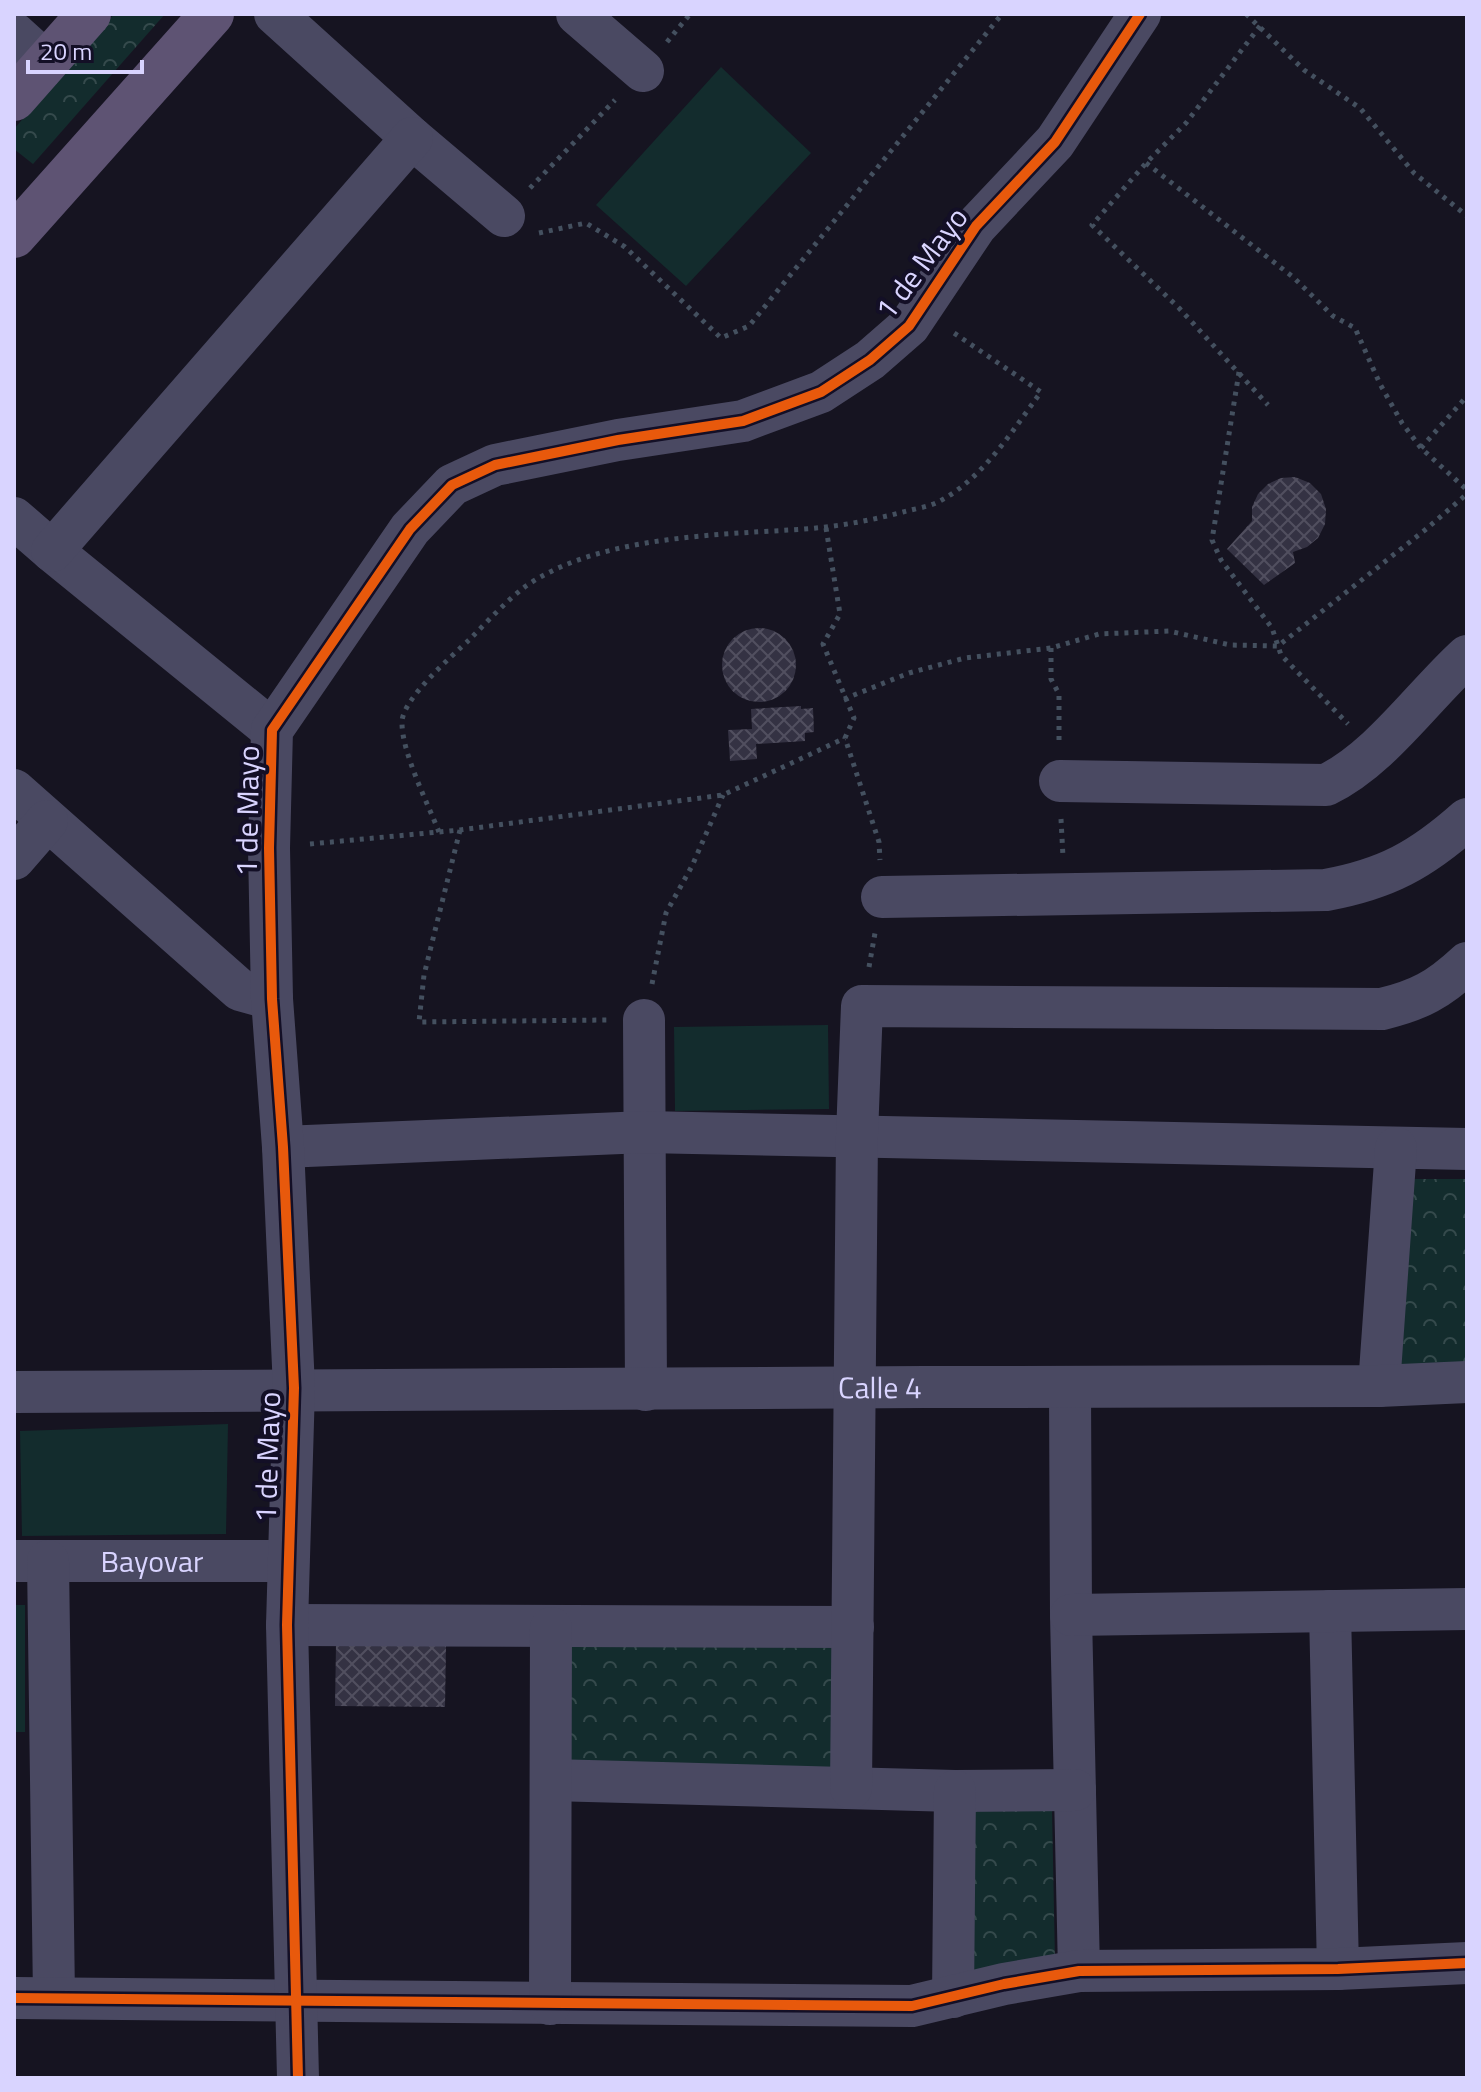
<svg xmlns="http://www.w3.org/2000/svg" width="1481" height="2092" font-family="'Titillium Web',sans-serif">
  <defs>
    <pattern id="park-crowns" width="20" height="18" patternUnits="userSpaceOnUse" patternTransform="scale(2)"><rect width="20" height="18" fill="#132c2d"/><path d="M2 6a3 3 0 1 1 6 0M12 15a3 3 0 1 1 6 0" fill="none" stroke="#354a4c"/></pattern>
    <pattern id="building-cross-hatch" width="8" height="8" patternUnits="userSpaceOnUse" patternTransform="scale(2)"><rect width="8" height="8" fill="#343243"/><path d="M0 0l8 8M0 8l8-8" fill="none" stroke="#514f5f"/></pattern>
  </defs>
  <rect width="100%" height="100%" fill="#161421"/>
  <g fill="#132c2d">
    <path d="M721 67 811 153 686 286 596 205Z"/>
    <path d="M828 1025 829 1109 675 1111 674 1027Z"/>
    <path d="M228 1424 226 1534 22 1536 20 1431Z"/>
    <rect x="14" y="1605" width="11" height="127"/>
  </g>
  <g fill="url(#park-crowns)">
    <path d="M114 14H165L33 164 14 149V129Z"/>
    <path d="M1400 1179H1467V1361L1454 1373 1388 1372Z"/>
    <path d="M564 1640 842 1641 843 1777 566 1773Z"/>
    <path d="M964 1799 1052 1810 1055 1962 967 1973Z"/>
  </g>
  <g fill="url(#building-cross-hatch)">
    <path d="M1295 477 1310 483 1321 494 1326 509 1325 524 1318 538 1307 547 1293 552 1295 563 1264 585 1227 549 1252 521V507L1258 494 1268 484 1281 478Z"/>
    <circle cx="759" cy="665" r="37"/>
    <path d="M801 706V709L813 708 814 732 805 733V741L756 744 757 759 730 761 728 730 752 729 751 709Z"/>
    <path d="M336 1645 446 1646 445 1707 335 1706Z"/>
  </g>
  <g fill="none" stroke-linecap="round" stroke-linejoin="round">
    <g stroke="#44505f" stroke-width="5" stroke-dasharray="4 6" stroke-linecap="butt">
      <path d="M1246 14 1304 70 1360 108 1414 173 1467 216"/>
      <path d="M1260 26 1186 123 1146 163 1092 225 1179 308 1268 405"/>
      <path d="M667 42 690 14"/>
      <path d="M1146 163 1293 277 1333 316 1355 328 1380 384 1402 423 1421 448 1467 490"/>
      <path d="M530 188 615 100"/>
      <path d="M539 233 586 223 625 247 721 338 749 326 1002 14"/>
      <path d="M1239 372 1212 540 1221 560 1272 628 1281 655 1348 724"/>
      <path d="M1421 448 1467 396"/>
      <path d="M826 528 840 614 823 644 854 718 845 738 879 842 880 860"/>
      <path d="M1051 648V679L1059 694V741"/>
      <path d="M844 699 909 673 965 658 1051 648 1099 634 1169 631 1230 645 1278 646 1425 530 1467 494"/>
      <path d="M1061 819 1063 857"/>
      <path d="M460 830 424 975 419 1022 607 1020"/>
      <path d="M439 832C428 804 402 753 402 723 401 700 452 656 469 640 487 622 506 601 526 586 595 538 708 535 790 530 829 528 865 522 903 512 914 509 928 507 938 502 983 479 1012 431 1041 392L951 331"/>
      <path d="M310 844 460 830 723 795 845 738"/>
      <path d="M869 967 875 933"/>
      <path d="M652 984 666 913 692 866 723 795"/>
    </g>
    <g stroke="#4a4962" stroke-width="42">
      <path d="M275 14 412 138 504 216"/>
      <path d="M577 14 643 71"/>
      <path d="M14 33 46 62"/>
      <path d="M14 518 52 551 272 730"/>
      <path d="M52 551 412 138"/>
      <path d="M1060 781 1326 785C1380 759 1422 697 1467 656"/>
      <path d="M14 790 240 990 272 999"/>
      <path d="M14 859 47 821"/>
      <path d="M882 897 1326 890C1386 879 1421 860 1467 819"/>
      <path d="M644 1020 646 1390"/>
      <path d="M283 1147 645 1132 1467 1149"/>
      <path d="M1379 1386 1396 1148"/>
      <path d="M1070 1388 1071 1615 1079 1971"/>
      <path id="s1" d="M14 1392C469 1386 924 1388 1379 1386L1467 1382"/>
      <path id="s2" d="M14 1561H288"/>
      <path d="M48 1561 54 1997"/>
      <path d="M1330 1611 1338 1969"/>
      <path d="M1071 1615 1467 1609"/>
      <path d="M287 1625 853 1627"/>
      <path d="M551 1780 955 1791 1075 1790"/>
      <path d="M851 1788 857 1135 862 1006 1382 1009C1419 1000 1438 990 1467 963"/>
      <path d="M953 1997 955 1791"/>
      <path d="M14 1998 912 2006 1004 1984 1079 1971 1338 1969 1467 1963"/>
      <path d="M550 2004 551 1628"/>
      <path d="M298 2078 287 1625 294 1388 283 1147 272 999 269 848 272 730 410 529 452 485 495 465 618 440 743 421 821 392 870 360 909 326 976 226 1055 142 1140 14"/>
    </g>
    <g stroke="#5e5373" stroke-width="44">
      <path d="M14 99 89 14"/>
      <path d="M14 236 212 14"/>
    </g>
    <defs>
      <g id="cycleway">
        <path d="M14 1998 912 2006 1004 1984 1079 1971 1338 1969 1467 1963"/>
        <path d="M298 2078 287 1625 294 1388 283 1147 272 999 269 848 272 730 410 529 452 485 495 465 618 440 743 421 821 392 870 360 909 326 976 226 1055 142 1140 14"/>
      </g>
    </defs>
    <use href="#cycleway" stroke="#130f26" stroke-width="15"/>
    <use href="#cycleway" stroke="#e8590c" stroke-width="10"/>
  </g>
  <g text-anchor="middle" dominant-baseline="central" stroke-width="8" stroke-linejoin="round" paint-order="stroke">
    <g font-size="30" fill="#d9d4ff" stroke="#130f26">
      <text transform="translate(921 263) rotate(-53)">1 de Mayo</text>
      <text transform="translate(247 811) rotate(-89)">1 de Mayo</text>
      <text stroke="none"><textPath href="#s1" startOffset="866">Calle 4</textPath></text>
      <text transform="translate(267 1457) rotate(-88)">1 de Mayo</text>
      <text stroke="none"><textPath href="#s2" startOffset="138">Bayovar</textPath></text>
    </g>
  </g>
  <rect width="1481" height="2092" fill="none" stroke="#d9d4ff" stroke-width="32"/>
  <path d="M28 60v12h114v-12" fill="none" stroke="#d9d4ff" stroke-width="4"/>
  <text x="40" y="60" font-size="24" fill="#d9d4ff" stroke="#130f26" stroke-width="6" paint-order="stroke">20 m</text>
</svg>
